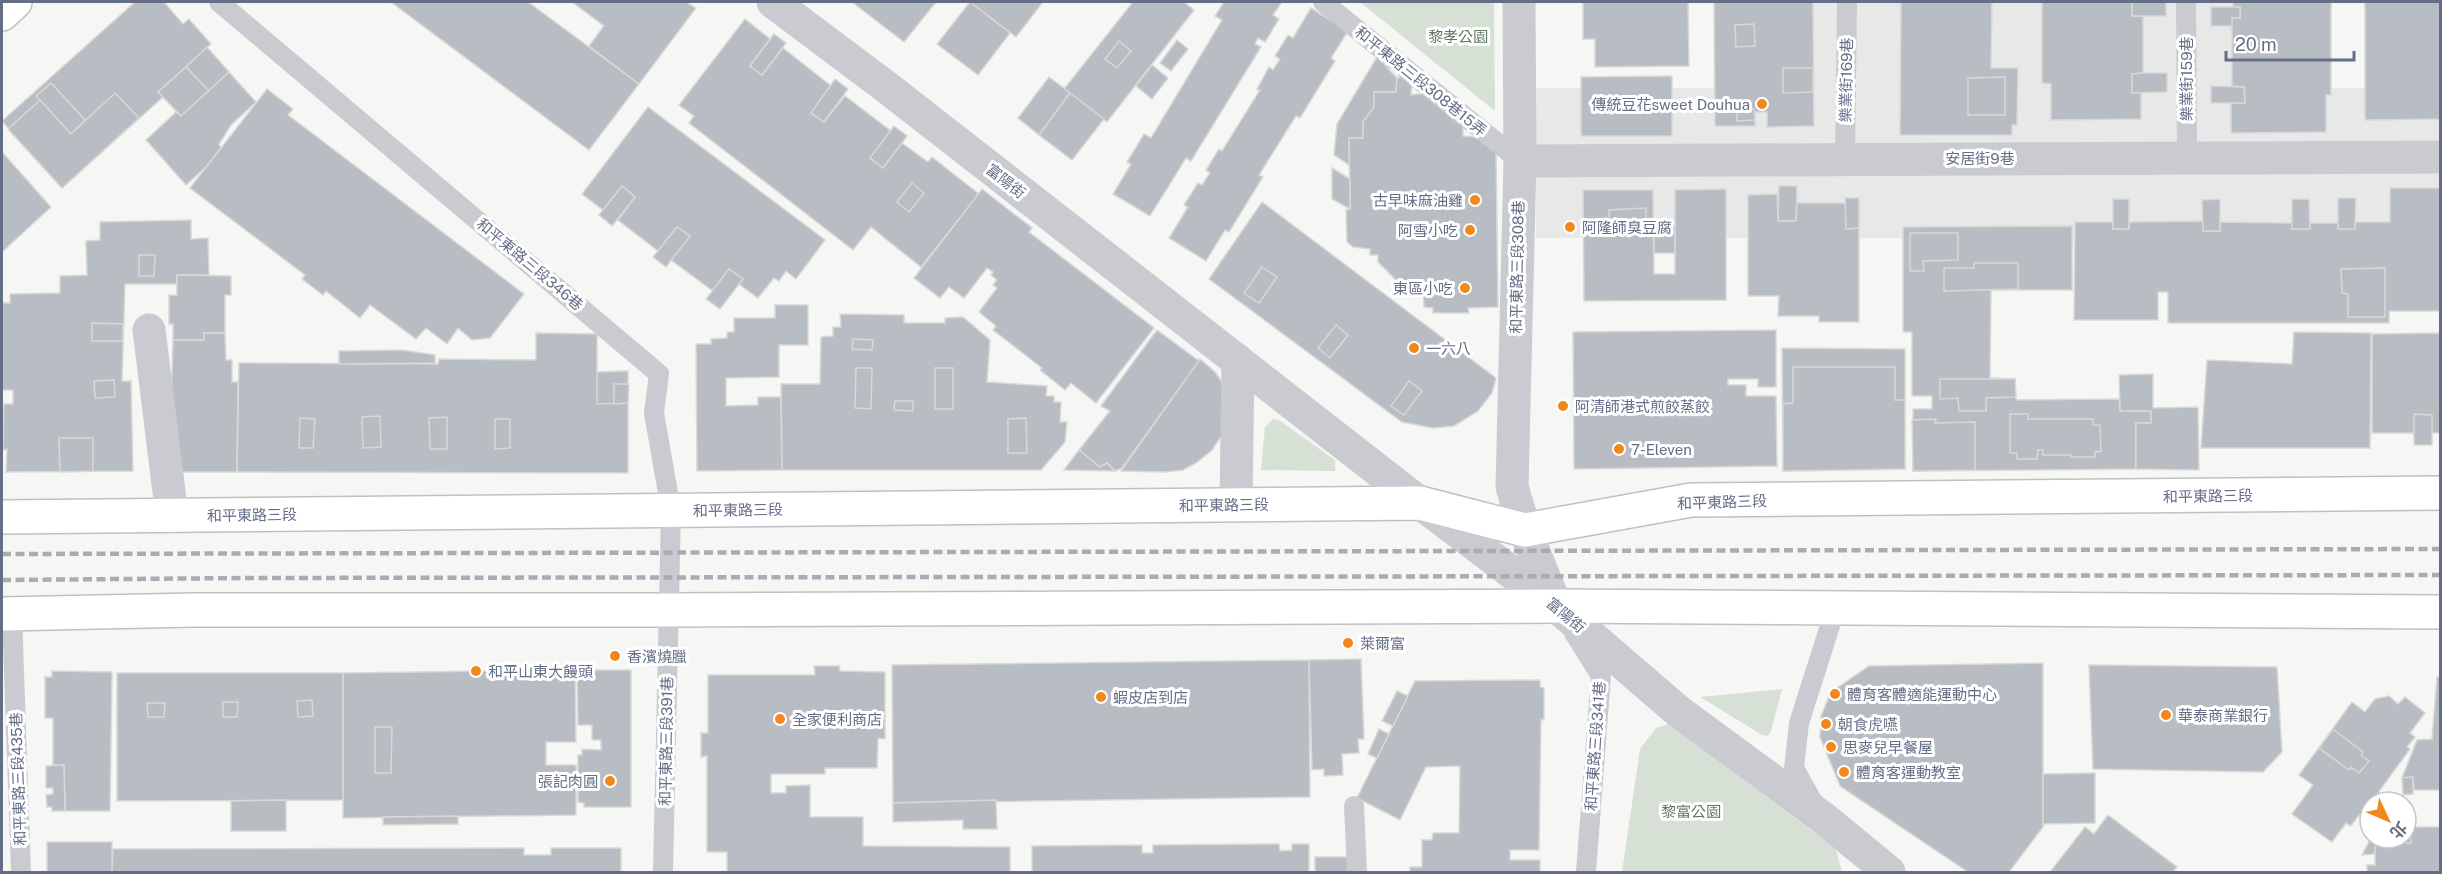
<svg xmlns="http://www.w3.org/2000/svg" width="2442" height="874" font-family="'Public Sans','Noto Sans TC',sans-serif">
  <rect width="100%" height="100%" fill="#f6f7f4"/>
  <path fill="#e7e8e7" d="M1765 2H2283L2284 88H2440V238H1536V88H1765Z"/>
  <g fill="#d6e0d5">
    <path d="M1360 2H1494L1495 111Z"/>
    <path d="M1273 419 1279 420 1335 460V471L1261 470 1265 427Z"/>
    <path d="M1782 689 1771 731 1768 736 1762 735 1700 697Z"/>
    <path d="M1669 724 1818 835 1836 850 1842 872H1622L1640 749 1656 728Z"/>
  </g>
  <g fill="#b8bcc3" stroke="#d8d9d6" stroke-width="1.5">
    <path d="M135 2H164L183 24 189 19 211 44 158 92 163 97 62 188 2 121Z"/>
    <path d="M391 2H528L639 84 589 150Z"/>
    <path d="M572 2H686L696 8 639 84 589 46 604 26Z"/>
    <path d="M852 2H936L904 42Z"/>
    <path d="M969 2H1043L1016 37Z"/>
    <path d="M970 2 1010 33 978 75 937 44Z"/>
    <path d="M1133 2H1184L1194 10 1107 122 1064 89Z"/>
    <path d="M1224 2H1282L1273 15 1279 19 1265 42 1258 38 1255 44 1261 47 1191 161 1186 158 1150 216 1113 194 1131 164 1127 162 1144 134 1151 138 1222 20 1215 16Z"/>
    <path d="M1583 2H1688L1689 66 1595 67V39H1583Z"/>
    <path d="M1714 2H1813L1814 126 1767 127V112H1755V126H1715Z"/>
    <path d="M1901 2H1992L1991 68H2018L2017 125H2012V135H1900Z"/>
    <path d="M2042 2H2132V16H2143V73L2132 74V93L2141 92V119L2051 120V84L2042 83Z"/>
    <rect x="2132" y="2" width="34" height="14"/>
    <path d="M2233 2H2331V95H2326V132L2231 133V103H2245L2244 87 2232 86V18H2240V7H2233Z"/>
    <path d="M2365 2H2440V119L2365 120Z"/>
    <path d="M2211 7H2240V18H2232V26H2211Z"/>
    <path d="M1311 8 1348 31 1331 58 1335 61 1300 118 1296 116 1259 175 1263 177 1229 232 1225 230 1206 261 1169 238 1188 207 1184 205 1198 183 1202 185 1210 173 1206 170 1219 149 1222 151 1260 90 1257 89 1269 67 1273 70 1280 59 1275 56 1288 35 1293 38Z"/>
    <path d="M745 19 770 39 750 66 762 75 783 48 831 86 811 113 824 122 845 96 891 131 870 158 883 168 902 143 928 162 932 157 979 194 921 267 871 227 853 250 689 123 694 116 679 105Z"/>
    <path d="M1754 24 1755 46 1736 47 1735 25Z"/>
    <path d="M774 34 786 43 762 75 750 66Z"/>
    <path d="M1177 40 1188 49 1171 71 1160 63Z"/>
    <path d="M1119 41 1131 51 1117 68 1105 59Z"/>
    <path d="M207 47 229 72 209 91 186 67Z"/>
    <path d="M1377 57 1397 78 1396 92H1374V107L1363 122V138H1349L1351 166 1334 155 1337 124Z"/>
    <path d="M1152 65 1168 78 1152 99 1136 86Z"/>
    <path d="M186 67 209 91 181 116 158 92Z"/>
    <path d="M1783 68H1813V92L1783 93Z"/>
    <path d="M229 72 256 102 231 125 219 144 221 148 207 166 186 185 146 140 176 112 181 116Z"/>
    <path d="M2143 73H2167V92L2132 93V74Z"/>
    <path d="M1413 74 1411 95 1428 93 1463 121V136L1487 138 1496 151 1498 307 1468 308 1469 313H1433V308L1424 307 1423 281 1398 282 1378 262V255H1370V249L1353 247 1347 242 1346 210 1350 209 1349 138H1363V122L1374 107V92H1396L1397 78Z"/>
    <path d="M1672 76V136H1581V77Z"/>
    <path d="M1049 77 1070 93 1039 135 1018 118Z"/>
    <path d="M2005 77V115H1968V78Z"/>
    <path d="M835 79 848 89 824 122 811 113Z"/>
    <path d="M51 83 85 120 71 134 36 96Z"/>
    <path d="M2211 86 2244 87 2245 103H2211Z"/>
    <path d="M267 89 293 109 288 115 524 294 490 338 472 340 458 328 447 344 426 328 416 339 370 305 360 318 326 291 323 295 302 279 305 275 190 188Z"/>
    <path d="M115 93 139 118 62 188 8 129 40 100 71 134Z"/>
    <path d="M1070 93 1104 119 1072 160 1039 135Z"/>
    <path d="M648 107 825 240 796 279 786 271 779 281 774 278 758 298 739 284 743 279 729 269 713 291 671 260 690 236 677 227 658 251 618 220 635 197 622 186 603 210 582 194Z"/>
    <path d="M1754 109 1755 120 1737 121V110Z"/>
    <path d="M894 126 907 136 883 168 870 158Z"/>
    <path d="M2 152 51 207 2 252Z"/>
    <path d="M1332 168 1350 179V209L1332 199Z"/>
    <path d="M912 183 924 193 909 212 897 202Z"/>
    <path d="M622 186 635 197 612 226 599 215Z"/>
    <path d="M1779 186H1797L1796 221H1778Z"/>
    <path d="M2390 188H2440V311H2389V323H2168V292H2158V320H2074L2075 222H2113V229H2129L2130 222 2203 221V231H2220V222L2292 223V229H2310V223H2338V229H2355L2356 222H2390Z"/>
    <path d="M982 189 1032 228 1029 232 1154 328 1096 403 1071 383 1065 390 1040 370 1042 368 993 330 996 326 979 312 997 288 993 285 997 280 991 275 993 272 987 268 964 298 949 287 940 298 914 278Z"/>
    <path d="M1726 189V300L1584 301 1583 190H1653L1654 274H1675V190Z"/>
    <path d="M1777 194 1778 221H1796L1797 203H1846V229L1859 228V322H1819V316H1778L1779 296H1748V195Z"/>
    <path d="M1845 198H1859V228L1846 229Z"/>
    <path d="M2338 198H2356L2355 229H2338Z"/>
    <rect x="2113" y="199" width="16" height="30"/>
    <path d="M2220 199V231H2203L2202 200Z"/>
    <path d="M2292 199H2309L2310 229H2292Z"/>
    <path d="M1262 202 1496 378 1492 393 1478 411 1454 426 1433 428 1402 422 1209 279Z"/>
    <path d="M1646 208V227L1610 229 1609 210Z"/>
    <path d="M191 220V239L208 238 209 275H177V284H125L122 381H131L133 471 6 472 7 449 3 450 4 404H13V390H2V303H10V294L60 293V276L87 275 86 241 100 240V222Z"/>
    <rect x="1654" y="220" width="21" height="33"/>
    <path d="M2037 226H2072V249H2036Z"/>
    <path d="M2072 226V290H1991L1990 378 2015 379 2016 400 2119 399 2120 411H2151V423H2136V469L1913 471V409H1932V396H1912V332H1903V227Z"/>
    <path d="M677 227 690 236 666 267 653 257Z"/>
    <path d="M1910 233H1958V260L1923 261 1924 271H1910Z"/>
    <path d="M139 255H155L154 276H139Z"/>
    <path d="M1974 263H2018V289L1944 291V268H1974Z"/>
    <path d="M1262 267 1277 277 1259 303 1244 293Z"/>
    <path d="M2385 268V317H2348V294L2342 293 2341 269Z"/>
    <path d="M729 269 743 279 720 309 706 299Z"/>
    <path d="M177 275 231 276V295H225V333H204V340H173V324H169V295H177Z"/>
    <path d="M775 305H808V345H779V377L726 378V406L758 405V397H781L782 470 697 471 696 344H711V339L727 338V332H734V318H775Z"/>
    <path d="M840 314 904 315V323H945V318L963 317 990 340 987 382 1047 386 1046 396H1054V402H1061L1060 422H1067L1065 442 1041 470H782L781 384H820L821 337 833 336V327H841Z"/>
    <path d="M92 323 123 324V341H92Z"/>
    <path d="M1336 325 1348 335 1330 358 1318 348Z"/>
    <path d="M1157 330 1199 361 1122 468 1115 471 1107 463 1100 467 1079 450 1110 411 1101 406Z"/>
    <path d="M1776 330V387H1758V379H1728V385H1746V396H1776L1777 466 1574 469 1573 332Z"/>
    <path d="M2294 332 2371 333 2370 448H2201L2207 360 2292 364Z"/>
    <path d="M204 333H225L226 360H232V382H238L237 472H169L173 340H204Z"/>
    <path d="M536 333 597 334V372L628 371V473L237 472 239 363 438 364 439 359 536 360Z"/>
    <path d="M2440 333V433H2372V334Z"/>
    <path d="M853 339 873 340 872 350 852 349Z"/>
    <path d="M1782 348 1905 349V469L1783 471Z"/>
    <path d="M402 350 435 355V363L339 364V351Z"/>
    <path d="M1200 359 1215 372 1224 385 1222 435 1212 450 1196 463 1183 470 1165 472 1121 471Z"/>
    <path d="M1793 367H1895V400H1905V469L1783 471V404L1793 403Z"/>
    <path d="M856 368H872L871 409 855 408Z"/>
    <rect x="935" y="368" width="18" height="41"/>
    <path d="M628 371V403L597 404V372Z"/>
    <path d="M2153 374V408L2198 407 2199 470 2136 469V423H2151V411H2120L2119 375Z"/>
    <path d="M1940 379H2015L2016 397 1986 398V411H1959L1958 398 1940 399Z"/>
    <path d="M114 380 115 397 95 398 94 381Z"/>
    <path d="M1409 381 1422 391 1404 415 1391 406Z"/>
    <path d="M614 384H629L628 403 614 404Z"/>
    <path d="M895 401H913V411L894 410Z"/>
    <path d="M2010 414H2028V419H2093V425H2100L2101 451 2095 452V457H2071V455H2043V450H2038L2037 459H2017V453H2010Z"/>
    <path d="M2414 414 2432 415V445H2414Z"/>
    <path d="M380 416 381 447 363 448 362 417Z"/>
    <path d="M447 417V449H430L429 418Z"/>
    <path d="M300 418 315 419 313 448H299Z"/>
    <path d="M1026 418 1027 453H1008V419Z"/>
    <path d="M495 419H510V448L495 449Z"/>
    <path d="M1936 419 1935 423 1975 422V470L1913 471 1912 420Z"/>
    <path d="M59 438H93V471L60 472Z"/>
    <path d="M1079 450 1100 467 1107 463 1115 471 1064 470Z"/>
    <path d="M1361 659 1364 739H1358L1359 753 1342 754 1343 775 1324 776V769L1312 770 1309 660Z"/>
    <path d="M1309 660 1310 797 893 803 892 665Z"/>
    <path d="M2043 663V827L2009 872H1968L1840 786 1820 737 1821 716 1831 692 1869 666Z"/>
    <path d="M2089 665 2277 667 2282 752 2263 772 2093 769Z"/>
    <path d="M814 666H839L840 671 885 672V739L878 738 877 768H825V774H771V793H786V786L810 785V817H863V846L1010 847V872H727V852H707V756L701 757V733H708V675H815Z"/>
    <path d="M575 670 576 742H546V765H576V815L343 818V673Z"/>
    <path d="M577 670H631V807H584V803L578 802V755H582V749L601 750V740H592V725H578Z"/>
    <path d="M52 671 112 672 110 811H65L64 765H53V718H45V677H52Z"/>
    <path d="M117 673H343V800L117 801Z"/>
    <path d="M2437 677H2440V790H2414L2413 777 2402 778 2417 740 2432 739Z"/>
    <path d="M1540 680V687L1544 688V720L1541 719 1539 850H1510V860H1540V872H1410V867H1422V840H1432L1433 833H1459L1460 766 1426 767 1400 820 1357 798 1415 681Z"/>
    <path d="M1397 691 1408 696 1393 726 1382 721Z"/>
    <path d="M2389 696 2398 704 2405 697 2425 713 2410 733 2415 737 2407 747 2410 749 2361 816 2359 815 2351 826 2346 823 2332 842 2292 814 2313 785 2299 775 2352 702 2365 712 2375 699Z"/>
    <path d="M312 700 313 716 298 717 297 701Z"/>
    <path d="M223 702H238L237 717H223Z"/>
    <path d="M147 703H165L164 717H148Z"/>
    <path d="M375 727H392L391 773H375Z"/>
    <path d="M1379 729 1389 734 1377 758 1368 754Z"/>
    <path d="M2333 729 2363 752 2361 755 2369 761 2359 773 2351 767 2349 770 2319 748Z"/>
    <path d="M64 765 65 811H52V807H47L46 795 53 794V788H46V766Z"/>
    <path d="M2095 773V823L2043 824V774Z"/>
    <path d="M2413 777V794L2403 795 2402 778Z"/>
    <path d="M286 800V831H231V801Z"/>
    <path d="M996 800 997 829H963V820L893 822V803Z"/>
    <path d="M2406 803H2410L2411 843H2375V854L2362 855 2371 838H2406Z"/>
    <path d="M2108 815 2177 867 2173 872H2050L2085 827 2094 834Z"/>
    <path d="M458 816V824L383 825V817Z"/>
    <path d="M2410 827H2440V872H2367V865H2375V843H2411Z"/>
    <rect x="47" y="842" width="65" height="30"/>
    <path d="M1279 844 1280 851 1292 850V844H1309V872H1032V846L1142 845V853H1153V845Z"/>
    <path d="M524 848V855H551V848H621V872H112L113 849Z"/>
    <rect x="1315" y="857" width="33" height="15"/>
  </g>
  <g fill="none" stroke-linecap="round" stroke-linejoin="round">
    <defs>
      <g id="secondary">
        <path d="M2 14 15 2"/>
        <path d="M2 517 1420 503 1525 530 1691 500 2440 493"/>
        <path d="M2 614 194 610H668L1556 606 2440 612"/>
      </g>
    </defs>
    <use href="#secondary" stroke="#bec0c6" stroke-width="36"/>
    <g stroke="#cacbd0" stroke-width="20">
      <path d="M219 2 659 374 654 413 671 510 663 872"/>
      <path d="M1323 2 1520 161"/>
      <path d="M2186 2 2187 157"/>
      <path d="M1845 159 1847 2"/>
      <path d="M12 614 21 872"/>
      <path d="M1574 633 1601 676 1586 872"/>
      <path d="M1814 804 1794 768 1799 723 1836 607"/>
      <path d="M1354 806 1357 872"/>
    </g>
    <g stroke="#cacbd0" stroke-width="33">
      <path d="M773 2 885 86 1420 503 1556 606 1678 711 1822 817 1889 872"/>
      <path d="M1519 2 1520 161 1512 487 1525 530 1556 606"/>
      <path d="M1520 161 2440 157"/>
      <path d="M149 330 172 516"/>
      <path d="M1236 505 1238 361"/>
    </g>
    <use href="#secondary" stroke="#fff" stroke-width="33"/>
    <g stroke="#a9acb4" stroke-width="4.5" stroke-dasharray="9 4.5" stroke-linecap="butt">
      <path d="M2 554 2440 549"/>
      <path d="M2 580 247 578 2440 575"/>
    </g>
  </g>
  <g fill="#f0881b" stroke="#fff" stroke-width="2">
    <circle cx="1762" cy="104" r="6"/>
    <circle cx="1475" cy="200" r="6"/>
    <circle cx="1570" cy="227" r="6"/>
    <circle cx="1470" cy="230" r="6"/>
    <circle cx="1465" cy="288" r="6"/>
    <circle cx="1414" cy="348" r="6"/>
    <circle cx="1563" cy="406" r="6"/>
    <circle cx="1619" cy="449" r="6"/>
    <circle cx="1348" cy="643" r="6"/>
    <circle cx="615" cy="656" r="6"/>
    <circle cx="476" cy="671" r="6"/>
    <circle cx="1835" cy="694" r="6"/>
    <circle cx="1101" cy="697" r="6"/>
    <circle cx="2166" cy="715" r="6"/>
    <circle cx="780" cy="719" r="6"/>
    <circle cx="1826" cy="724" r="6"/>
    <circle cx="1831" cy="747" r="6"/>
    <circle cx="1844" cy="772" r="6"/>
    <circle cx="610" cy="781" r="6"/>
  </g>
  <g text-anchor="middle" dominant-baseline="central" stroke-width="6" stroke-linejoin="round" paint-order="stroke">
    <g font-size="15" fill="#5f7961" stroke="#fff">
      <text x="1458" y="36">黎孝公園</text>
      <text x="1691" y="811">黎富公園</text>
    </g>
    <g font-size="15" fill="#646e87" stroke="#fff">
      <text transform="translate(2186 79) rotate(-90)">樂業街159巷</text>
      <text transform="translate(1846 80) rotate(-89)">樂業街169巷</text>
      <text transform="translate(1421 81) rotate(39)">和平東路三段308巷15弄</text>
      <text x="1980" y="158">安居街9巷</text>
      <text transform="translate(1006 181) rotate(38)">富陽街</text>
      <text transform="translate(530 264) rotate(40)">和平東路三段346巷</text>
      <text transform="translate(1517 267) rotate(-89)">和平東路三段308巷</text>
      <text transform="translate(2208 496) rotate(-1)">和平東路三段</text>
      <text transform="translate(1722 502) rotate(-2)">和平東路三段</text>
      <text transform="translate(1224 505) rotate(-1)">和平東路三段</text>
      <text transform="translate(738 510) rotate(-1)">和平東路三段</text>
      <text transform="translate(252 515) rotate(-1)">和平東路三段</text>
      <text transform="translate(1566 615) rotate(40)">富陽街</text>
      <text transform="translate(666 741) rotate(-89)">和平東路三段391巷</text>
      <text transform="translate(1595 746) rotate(-86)">和平東路三段341巷</text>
      <text transform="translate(18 779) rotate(-92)">和平東路三段435巷</text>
    </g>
    <g font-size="15" fill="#646e87" stroke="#fff" text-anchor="start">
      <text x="1750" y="104" text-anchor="end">傳統豆花sweet Douhua</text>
      <text x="1463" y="200" text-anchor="end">古早味麻油雞</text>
      <text x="1582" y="227">阿隆師臭豆腐</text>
      <text x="1458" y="230" text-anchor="end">阿雪小吃</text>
      <text x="1453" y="288" text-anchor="end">東區小吃</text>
      <text x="1426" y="348">一六八</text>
      <text x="1575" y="406">阿清師港式煎餃蒸餃</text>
      <text x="1631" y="449">7-Eleven</text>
      <text x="1360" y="643">萊爾富</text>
      <text x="627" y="656">香濱燒臘</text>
      <text x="488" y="671">和平山東大饅頭</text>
      <text x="1847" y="694">體育客體適能運動中心</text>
      <text x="1113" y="697">蝦皮店到店</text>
      <text x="2178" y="715">華泰商業銀行</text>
      <text x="792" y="719">全家便利商店</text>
      <text x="1838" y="724">朝食虎嚥</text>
      <text x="1843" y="747">思麥兒早餐屋</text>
      <text x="1856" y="772">體育客運動教室</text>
      <text x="598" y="781" text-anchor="end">張記肉圓</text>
    </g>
  </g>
  <rect width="2442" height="874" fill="none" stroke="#646e87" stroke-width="6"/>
  <g transform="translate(2388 820) rotate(134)"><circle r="28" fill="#ffffff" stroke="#c1c5cf" stroke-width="1.5"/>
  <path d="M0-4.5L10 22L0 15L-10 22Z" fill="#f0881b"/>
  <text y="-9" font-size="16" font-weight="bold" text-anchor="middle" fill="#646e87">北</text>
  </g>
  <path d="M2226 51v9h128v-9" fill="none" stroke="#646e87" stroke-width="3"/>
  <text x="2235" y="51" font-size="18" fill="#646e87" stroke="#ffffff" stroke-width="4.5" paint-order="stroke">20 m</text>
</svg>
